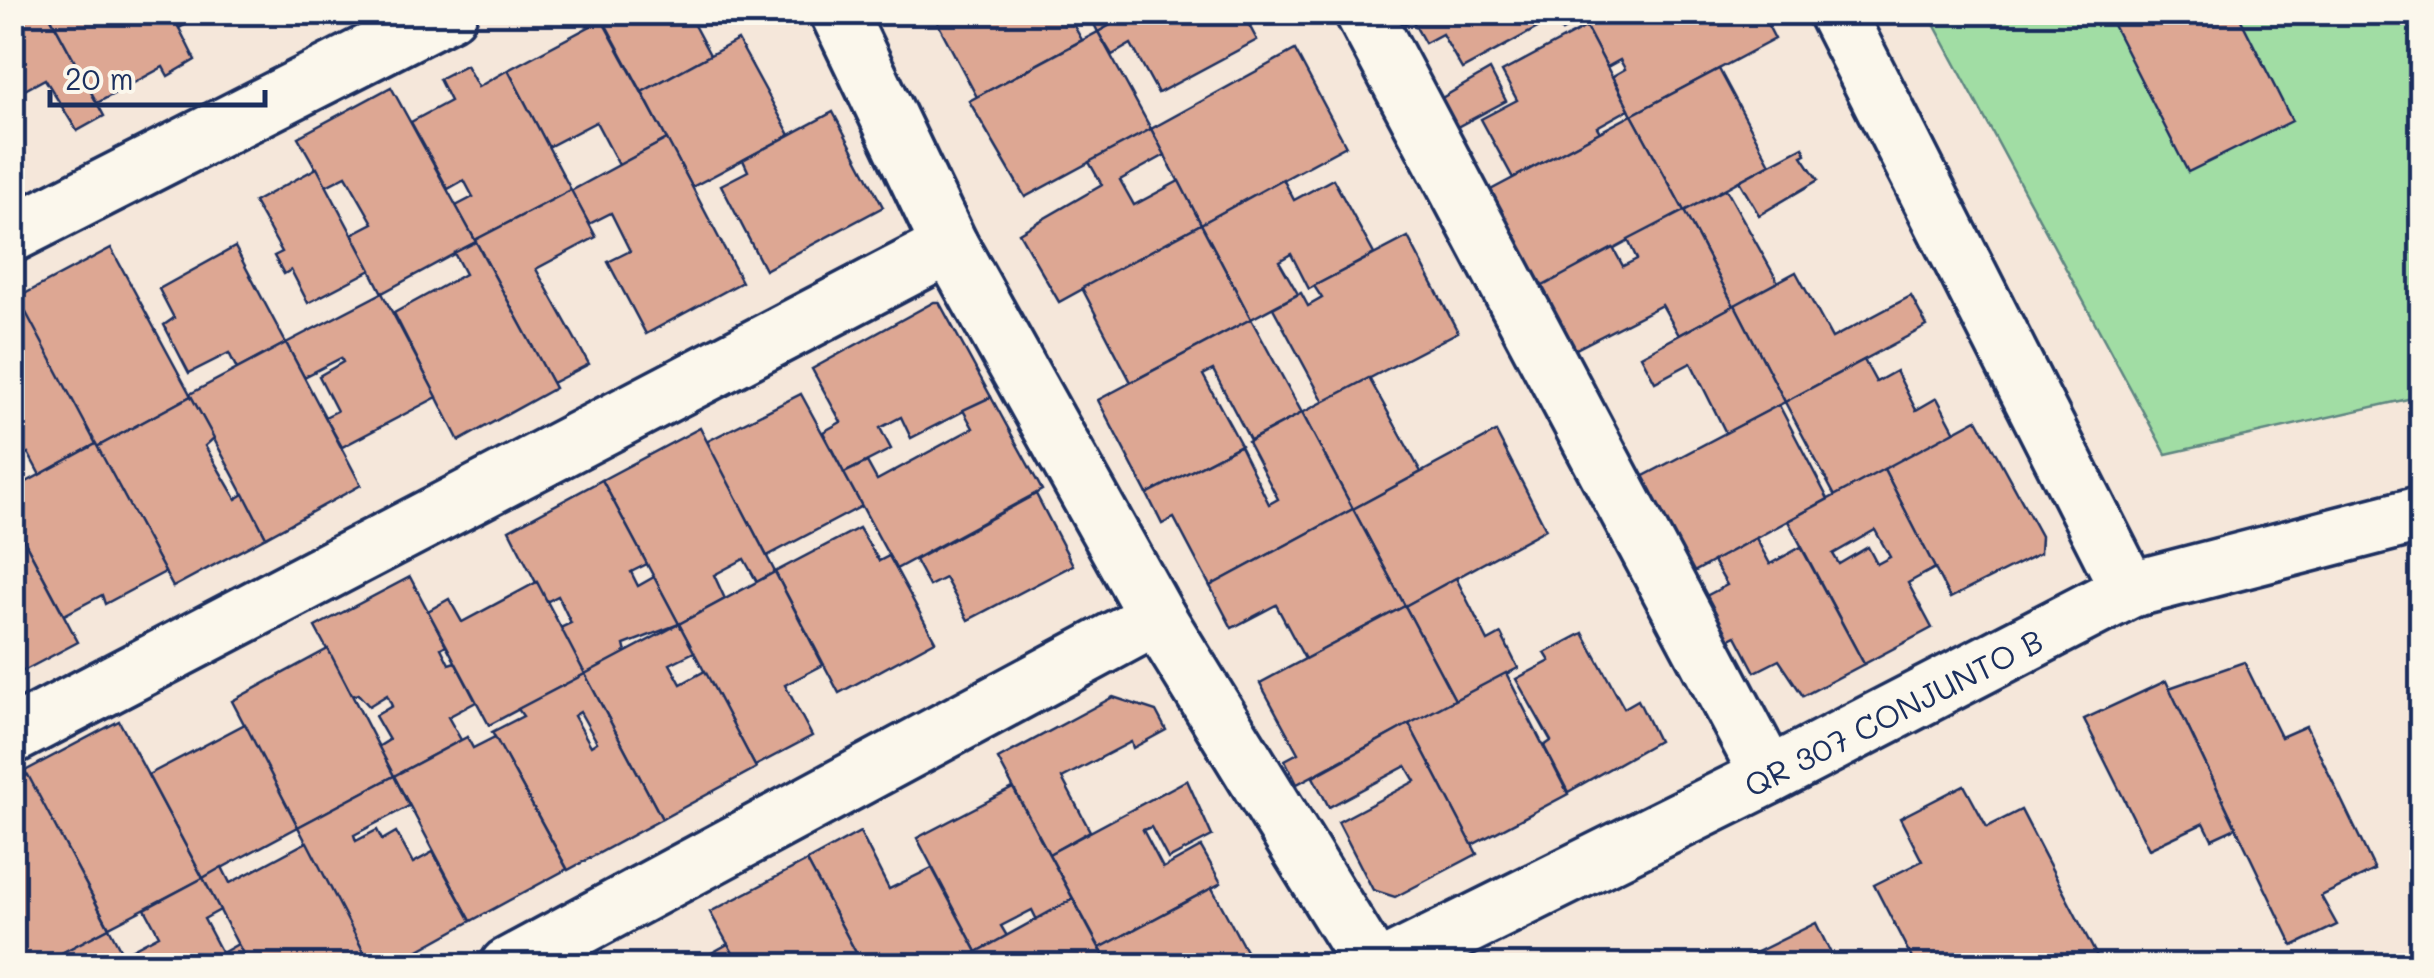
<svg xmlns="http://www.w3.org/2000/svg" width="2434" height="978" font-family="Mali,sans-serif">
  <rect width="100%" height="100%" fill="#f5e7da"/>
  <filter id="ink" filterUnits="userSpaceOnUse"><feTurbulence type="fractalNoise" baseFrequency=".01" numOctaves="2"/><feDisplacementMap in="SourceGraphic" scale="20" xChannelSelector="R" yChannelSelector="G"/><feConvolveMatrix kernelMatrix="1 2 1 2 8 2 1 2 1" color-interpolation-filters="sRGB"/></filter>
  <g filter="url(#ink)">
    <path fill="#a1dda4" stroke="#5e8681" stroke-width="2.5" d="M1928 13H2421V396L2166 454Z"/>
    <g fill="#dda793" stroke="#1b2f5e" stroke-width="2.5" fill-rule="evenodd">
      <path d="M12 12H48L104 116 77 131 45 79 12 97Z"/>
      <path d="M48 12H171L195 60 168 76 163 67 97 103Z"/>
      <path d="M171 12H209L179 28Z"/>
      <path d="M599 12H687L710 55 642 92Z"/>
      <path d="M946 12H1066L1082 40 977 97 935 18Z"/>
      <path d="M1088 12H1134L1098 32Z"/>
      <path d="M1134 12H1242L1257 40 1158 93 1131 44 1112 55 1098 32Z"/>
      <path d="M1394 12H1579L1582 20 1562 31 1554 19 1462 69 1442 34 1425 43 1412 20 1401 26Z"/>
      <path d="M1596 12H1761L1775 39 1632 115 1613 76 1625 69 1620 60 1607 67 1582 20Z"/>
      <path d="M2122 12H2144L2151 25 2176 12H2237L2292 121 2188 172 2110 19Z"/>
      <path d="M602 20 667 139 619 165 596 122 548 147 508 70Z"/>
      <path d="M1586 27 1629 109 1597 127 1600 132 1513 178 1481 119 1517 100 1502 72Z"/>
      <path d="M1098 32 1151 129 1025 197 969 101Z"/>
      <path d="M738 40 790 135 692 187 642 92Z"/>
      <path d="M1295 50 1346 146 1201 224 1151 129Z"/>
      <path d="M466 65 478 87 508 70 571 190 475 240 456 206 473 197 464 180 448 189 411 122 450 101 439 79Z"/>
      <path d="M1719 69 1770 164 1684 211 1632 115Z"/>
      <path d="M1490 70 1506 101 1455 128 1440 99Z"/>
      <path d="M391 87 476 242 382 293 352 234 373 223 346 176 326 186 298 137Z"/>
      <path d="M833 112 883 207 765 270 721 185 748 171 743 160Z"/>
      <path d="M1632 115 1684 211 1537 291 1485 193Z"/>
      <path d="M1151 129 1165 155 1120 180 1134 205 1179 181 1201 224 1059 302 1019 233 1102 185 1089 162Z"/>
      <path d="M667 139 742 282 646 334 608 262 630 251 611 213 589 224 571 191Z"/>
      <path d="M1803 147 1806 154 1802 156 1818 180 1759 215 1739 181Z"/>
      <path d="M317 168 371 270 308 303 291 270 284 274 274 256 282 252 254 202Z"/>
      <path d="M1283 179 1294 200 1333 179 1374 254 1309 289 1291 254 1279 261 1298 294 1251 319 1201 224Z"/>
      <path d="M1726 189 1778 282 1734 306 1684 211Z"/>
      <path d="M571 190 596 237 536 269 589 364 552 383 475 240Z"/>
      <path d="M1684 211 1734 306 1679 335 1662 305 1574 350 1541 287 1613 248 1623 266 1637 259 1628 240Z"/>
      <path d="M1201 224 1251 319 1131 382 1082 288Z"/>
      <path d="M1408 237 1458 332 1324 402 1273 308 1301 293 1308 306 1322 298 1314 286Z"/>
      <path d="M476 242 555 388 459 441 394 313 465 274 454 253Z"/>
      <path d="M235 247 286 343 237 369 229 353 189 373 164 325 174 318 159 289Z"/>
      <path d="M111 248 191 396 97 447 17 298Z"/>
      <path d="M1796 272 1832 338 1911 296 1927 326 1785 402 1735 305Z"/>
      <path d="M14 290 96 444 40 475 28 453 12 461Z"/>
      <path d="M382 293 437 397 342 447 325 417 337 411 319 376 343 362 341 358 304 377 286 343Z"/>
      <path d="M934 302H939L991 397 911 438 901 417 880 428 891 449 844 473 823 432 841 422 812 369Z"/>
      <path d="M1735 305 1785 402 1726 433 1691 363 1655 382 1641 356Z"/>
      <path d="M1251 319 1302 413 1250 440 1213 370 1203 375 1241 445 1147 494 1098 400Z"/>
      <path d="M286 343 361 485 266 537 190 394Z"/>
      <path d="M1864 360 1876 382 1896 371 1916 410 1937 398 1955 432 1835 496 1785 402Z"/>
      <path d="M1369 378 1421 472 1353 509 1302 413Z"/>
      <path d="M801 394 862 506 767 556 706 442Z"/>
      <path d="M191 396 214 438 205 446 236 499 244 494 266 537 173 587 97 447Z"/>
      <path d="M991 397 1042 490 896 569 844 473 867 462 877 480 973 428 963 410Z"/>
      <path d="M1779 405 1828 499 1690 574 1638 479Z"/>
      <path d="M1302 413 1353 509 1210 586 1174 518 1162 524 1147 494 1240 446 1269 504 1278 499 1248 442Z"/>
      <path d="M1977 419 2041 536 2040 553 1950 598 1884 469Z"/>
      <path d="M700 428 775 572 757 582 744 559 714 575 725 599 679 624 602 480Z"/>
      <path d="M1496 432 1546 529 1405 606 1353 509Z"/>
      <path d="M96 444 165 572 105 604 102 595 64 615 12 518V490Z"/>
      <path d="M1884 469 1935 568 1908 583 1932 628 1864 664 1788 521ZM1875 530 1890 557 1877 564 1868 547 1839 564 1833 554Z"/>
      <path d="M602 480 647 564 631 572 638 586 654 577 679 624 624 645 626 653 585 674 560 628 571 623 558 596 546 602 509 530Z"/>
      <path d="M1036 494 1073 565 968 620 945 578 929 586 915 560Z"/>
      <path d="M1353 509 1405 606 1305 659 1276 605 1232 628 1210 586Z"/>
      <path d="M12 518 78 642 12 677Z"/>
      <path d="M859 528 879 561 889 556 935 641 839 693 775 572Z"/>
      <path d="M1756 538 1770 564 1801 547 1864 664 1803 696 1779 660 1755 672 1736 636 1728 640 1706 596 1727 585 1713 561Z"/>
      <path d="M775 572 823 665 785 685 812 736 755 766 679 624Z"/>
      <path d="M410 577 446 645 441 648 449 664 455 662 476 702 448 717 461 740 394 776 378 747 389 740 375 716 392 706 387 695 369 706 358 694 352 696 315 627Z"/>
      <path d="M1456 578 1488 641 1501 634 1518 668 1455 700 1405 606Z"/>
      <path d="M537 582 585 674 489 725 428 611 449 599 462 622Z"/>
      <path d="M1405 606 1455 700 1297 784 1285 760 1298 753 1260 683Z"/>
      <path d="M679 624 694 652 670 664 681 684 705 671 756 768 662 819 585 674Z"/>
      <path d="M1583 633 1624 708 1638 700 1658 741 1568 792 1544 746 1551 741 1516 679 1550 661 1545 653Z"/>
      <path d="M328 649 394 776 298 827 232 701Z"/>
      <path d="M2244 662 2281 737 2306 726 2375 870 2321 896 2337 925 2293 946 2169 688Z"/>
      <path d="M1506 673 1568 794 1472 845 1409 724Z"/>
      <path d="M585 674 662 819 568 870 492 732 523 716 518 709ZM580 712 597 742 591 746 574 716Z"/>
      <path d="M2166 681 2236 828 2212 839 2204 823 2149 849 2084 719Z"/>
      <path d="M1113 697 1156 711 1166 730 1133 748 1131 742 1062 778 1090 831 1049 854 998 759Z"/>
      <path d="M119 721 203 878 109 927 25 771Z"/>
      <path d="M245 724 298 827 203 878 148 775Z"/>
      <path d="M1409 724 1477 854 1395 897 1373 890 1338 822 1415 781 1406 766 1329 807 1313 777Z"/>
      <path d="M467 737 473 748 495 737 567 869 471 921 394 776Z"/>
      <path d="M28 775 109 928 37 966H12V783Z"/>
      <path d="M394 776 409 806 354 835 356 841 377 830 382 840 396 832 413 863 433 852 471 921 390 966H371L298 827Z"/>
      <path d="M1187 780 1212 836 1168 859 1151 827 1143 830 1163 868 1201 847 1221 883 1100 948 1049 854Z"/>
      <path d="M1964 785 1987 827 2021 810 2102 966H1916L1874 885 1922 861 1900 818Z"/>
      <path d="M1013 788 1073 899 1037 920 1032 910 1001 926 1007 936 977 952 917 838Z"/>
      <path d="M860 832 889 889 932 868 977 952 951 966H863L807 861Z"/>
      <path d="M307 842 371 966H249L203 878 222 867 230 883Z"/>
      <path d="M807 861 863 966H740L710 912Z"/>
      <path d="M203 878 220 910 204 919 222 953 238 944 249 966H129L123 954 159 935 145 909Z"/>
      <path d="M1212 888 1254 966H1152L1150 961 1141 966H1109L1100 948Z"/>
      <path d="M1073 899 1109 966H984L977 952Z"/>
      <path d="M1816 923 1837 966H1729Z"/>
      <path d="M109 928 129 966H37Z"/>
      <path d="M728 944 740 966H688Z"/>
      <path d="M977 952 984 966H951Z"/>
    </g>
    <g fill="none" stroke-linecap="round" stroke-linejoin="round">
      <defs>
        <g id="street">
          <path d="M838 12 950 246 1157 617 1372 966"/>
          <path d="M1363 12 1769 776"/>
          <path d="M1836 12 2129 590"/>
          <path d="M12 234 449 12"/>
          <path d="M12 736 950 246"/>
          <path d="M508 966 1157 617"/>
          <path d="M1386 966 1769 776 2129 590 2422 514"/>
        </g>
      </defs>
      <use href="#street" stroke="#1b2f5e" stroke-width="62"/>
      <use href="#street" stroke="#fbf7ec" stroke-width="55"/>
    </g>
  </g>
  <g text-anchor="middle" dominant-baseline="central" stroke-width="10" stroke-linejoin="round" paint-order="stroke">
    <g font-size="32" fill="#1b2f5e" stroke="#fbf7ec">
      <text transform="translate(1893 712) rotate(-27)">QR 307 CONJUNTO B</text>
    </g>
  </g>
  <rect width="2434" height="978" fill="none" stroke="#fbf7ec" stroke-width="50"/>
  <rect x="25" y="25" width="2384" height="928" fill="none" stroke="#1b2f5e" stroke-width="4" filter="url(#ink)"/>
  <path d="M50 90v15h215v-15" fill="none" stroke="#1b2f5e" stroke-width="5"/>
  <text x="65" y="90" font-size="30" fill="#1b2f5e" stroke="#fbf7ec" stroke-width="8" paint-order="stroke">20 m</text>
</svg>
